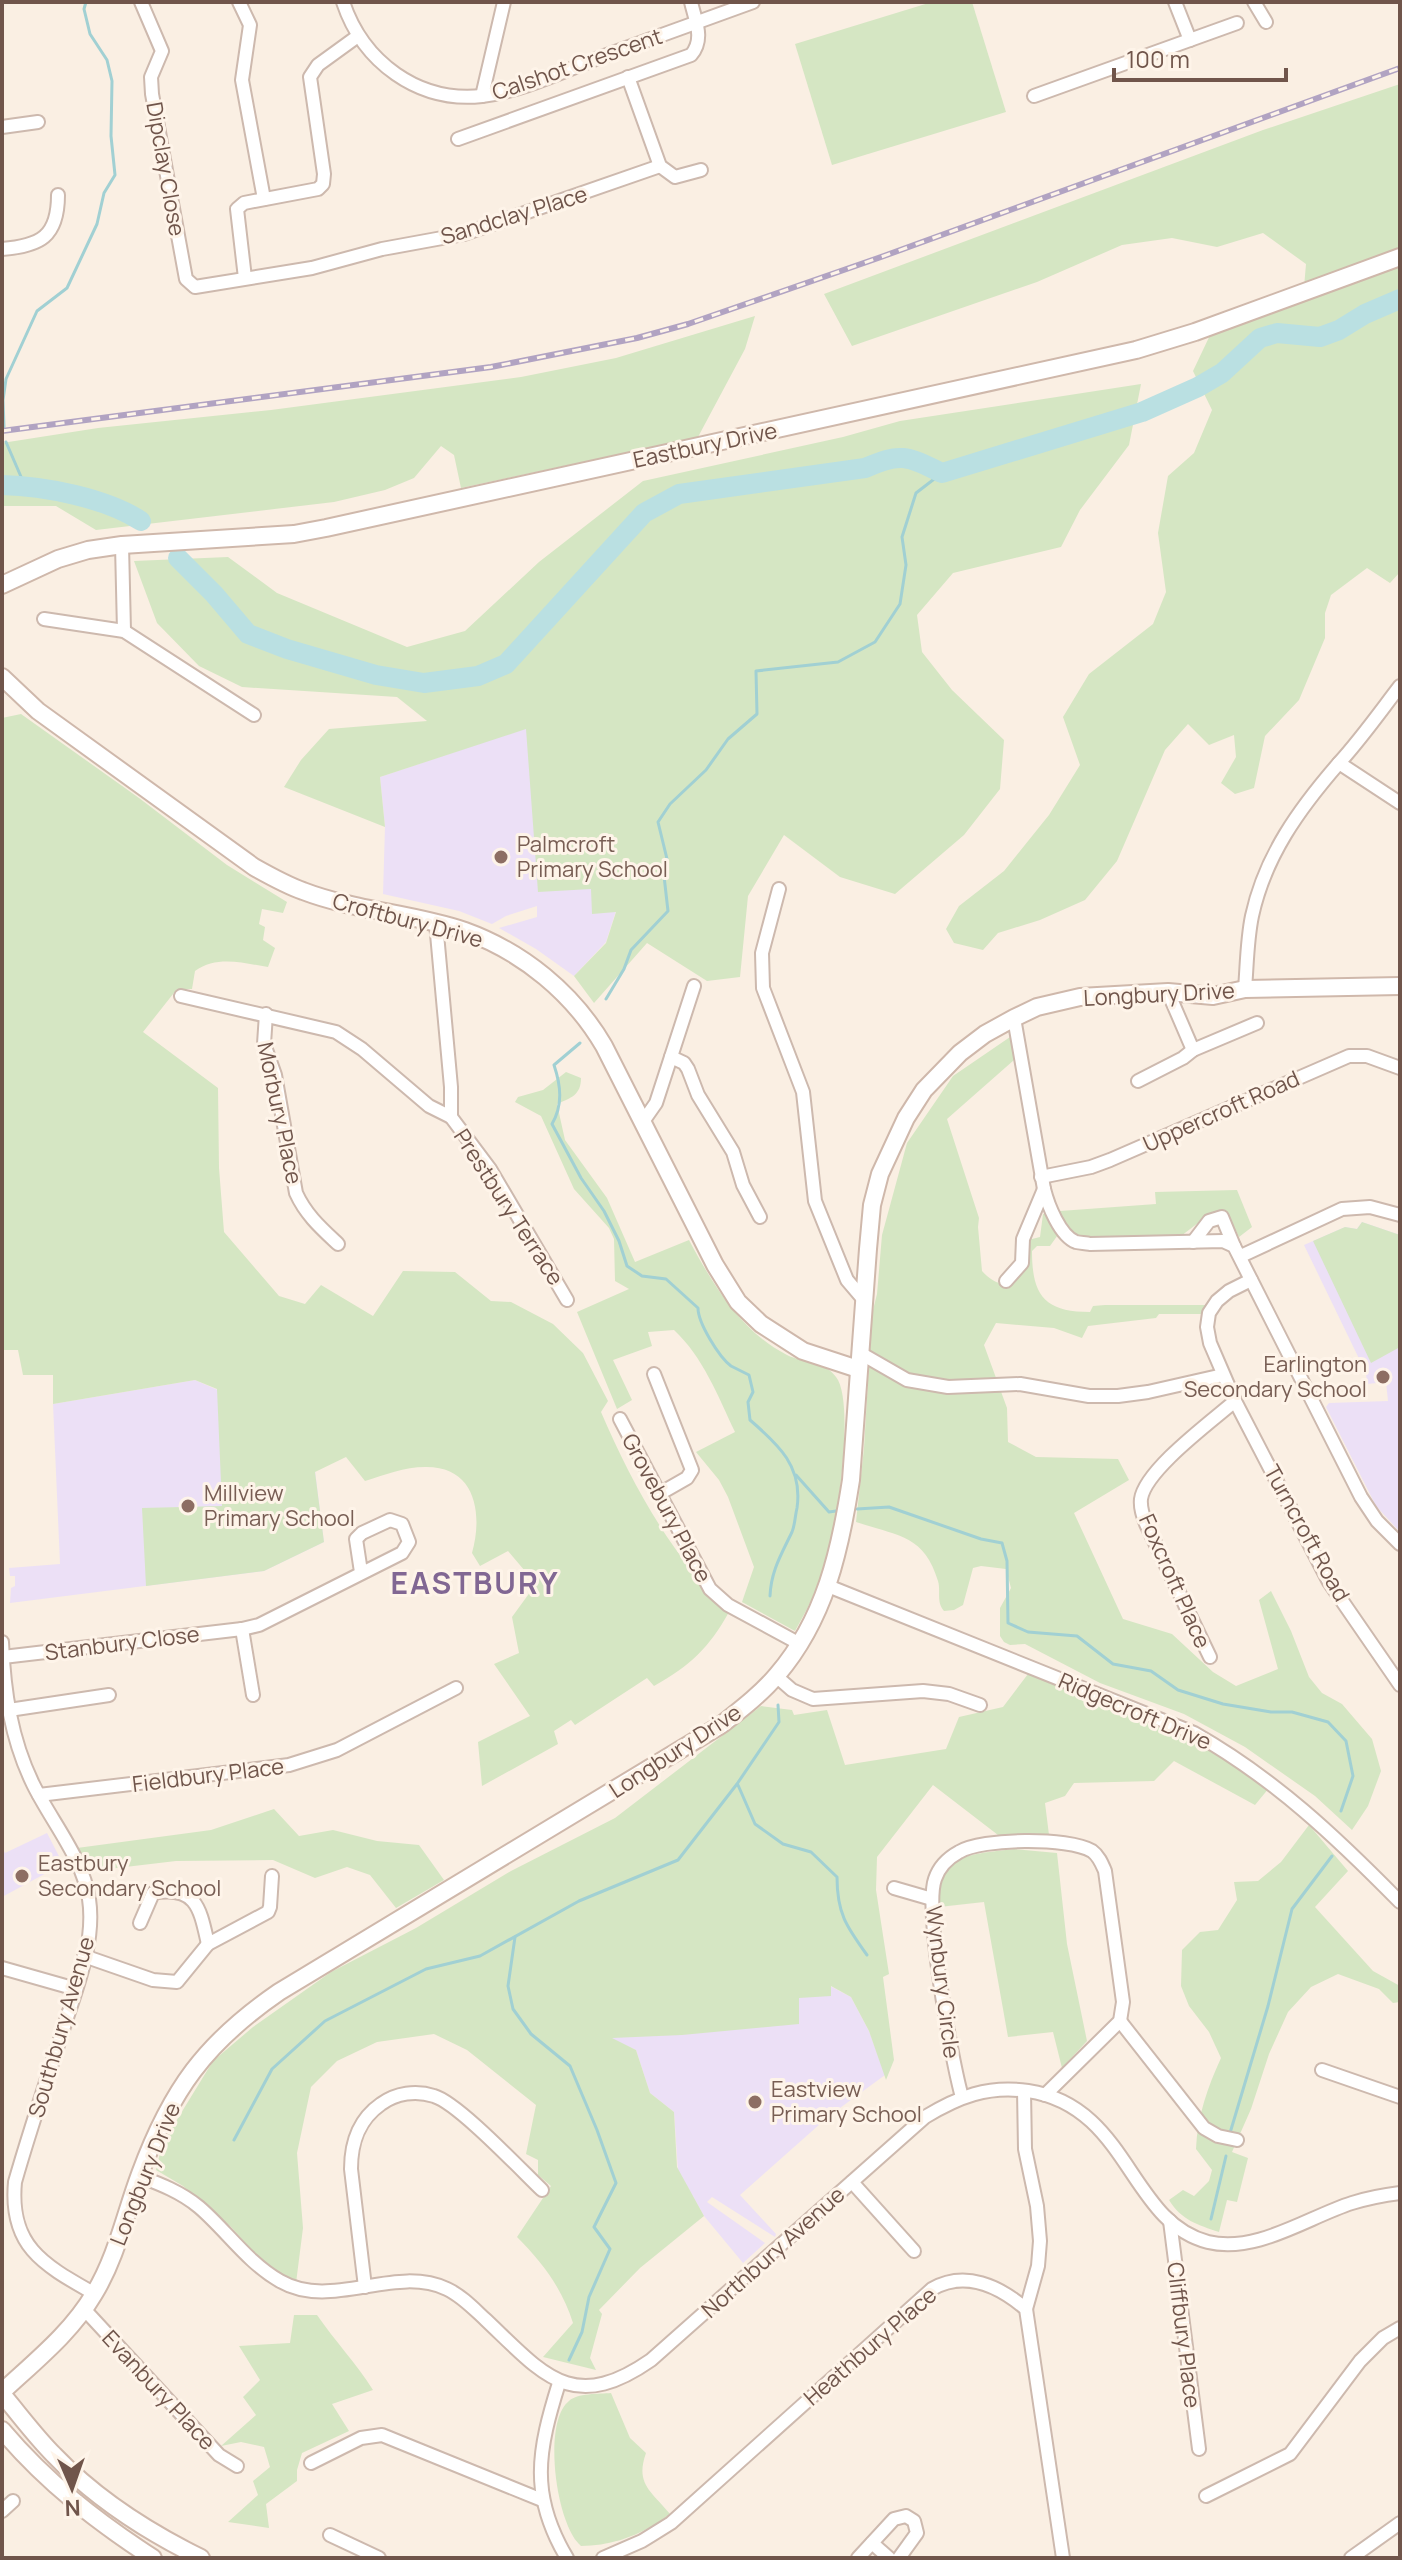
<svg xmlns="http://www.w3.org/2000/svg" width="1402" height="2560" font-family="Manrope,sans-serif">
  <rect width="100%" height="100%" fill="#faefe3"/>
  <g fill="#ece0f6">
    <path d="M526 728 616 911 606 942 574 976 536 949 499 928 537 917V906L506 916 492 924 459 911 383 894 385 827 380 777Z"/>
    <path d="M1362 1222 1400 1235V1532L1376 1506 1326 1407 1329 1403 1388 1401 1386 1382 1367 1384 1366 1373 1304 1245 1345 1227 1357 1229Z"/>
    <path d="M195 1380 243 1401 311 1439 324 1542 264 1571 10 1603 11 1588 15 1586V1576H10L9 1568 60 1564 53 1404Z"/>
    <path d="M47 1833 63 1864 2 1897V1848L5 1853Z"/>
    <path d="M830 1986 851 1997 869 2031 885 2075 829 2116 740 2195 776 2234 775 2237 712 2197 707 2202 765 2243 743 2263 704 2216 678 2170 674 2112 650 2093 636 2050 610 2038Z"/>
  </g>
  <g fill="#d5e6c3">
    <path d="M932 2H972L1006 112 832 165 795 44Z"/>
    <path d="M1400 84V572L1390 583 1367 568 1331 595 1325 613V638L1299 700 1265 736 1254 788 1235 794 1221 783 1236 757 1234 735 1209 745 1188 724 1165 750 1117 861 1085 900 1040 920 998 933 983 950 954 943 946 929 959 906 1004 871 1049 815 1080 765 1063 717 1089 674 1153 624 1166 592 1158 533 1168 476 1194 453 1212 410 1193 371 1212 331 1303 299 1306 264 1263 233 1217 247 1172 238 1122 245 1037 282 852 346 824 294 1263 130Z"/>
    <path d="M755 316 745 349 698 437 461 488 454 455 441 446 414 478 385 490 334 502 96 530 56 506H2V443L98 428 271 410 521 377 616 358Z"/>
    <path d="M1141 384 1129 445 1080 510 1061 547 953 573 917 615 922 652 952 690 1004 740 1000 789 964 835 895 894 840 877 784 835 748 896 740 977 707 981 647 943 594 1003 574 976 606 943 616 912 592 914 591 889 538 892 526 729 380 777 385 827 284 787 301 760 329 729 427 721 397 697 242 687 199 666 157 623 134 561 228 557 277 593 407 647 465 631 539 562 643 481 843 437 900 421Z"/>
    <path d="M21 714 139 798 227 865 287 902 283 913 262 909 259 924 265 927 263 940 275 948 268 967C243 963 217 955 195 971L192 989H177L143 1032 218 1088 219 1168 224 1232 279 1296 305 1304 321 1285 373 1316 403 1271 455 1272 491 1301 511 1302 553 1324 583 1353 608 1401 601 1412C632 1484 672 1557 729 1612 709 1648 690 1666 654 1686L647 1678 575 1725 571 1720 554 1731 558 1744 482 1786 478 1742 530 1716 494 1664 519 1653 512 1617 536 1584 508 1551 480 1566 472 1553C483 1514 476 1466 425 1467 405 1467 384 1475 365 1481L346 1457 315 1472 324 1542 264 1571 146 1586 142 1508 222 1506 217 1389 195 1380 53 1404V1375H23L18 1350H2V718Z"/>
    <path d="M1013 1035 1022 1053 947 1119 979 1218 978 1227 982 1271C992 1283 1012 1292 1021 1274 1026 1264 1026 1250 1028 1240L1040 1237 1043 1214H1050L1060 1232 1050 1246H1037L1032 1251C1032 1295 1044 1312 1090 1312L1093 1306 1105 1305H1209L1202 1314H1159L1156 1318 1088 1326 1082 1338 1054 1328 996 1323 984 1345 1007 1408 1008 1442 1036 1457 1118 1459 1129 1480 1074 1513 1123 1619 1172 1634 1213 1672 1236 1686 1278 1669 1259 1600 1271 1591 1291 1631 1309 1677 1322 1693 1342 1704 1372 1739 1381 1771 1368 1806 1352 1830 1315 1796 1245 1747 1184 1714 1100 1683 1025 1644 1010 1645 1004 1642 1000 1636V1608L1011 1588 1006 1569 981 1566 973 1568 963 1605 954 1610 944 1611C936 1602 941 1591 938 1581 924 1534 897 1536 856 1522L864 1448 872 1314 877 1294 882 1235 907 1143 953 1076Z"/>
    <path d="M566 1072 581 1078C581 1095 571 1098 557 1104L565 1140 607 1198 635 1262 689 1240C712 1283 741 1332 787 1355 803 1363 825 1361 836 1377 856 1402 836 1532 826 1564 818 1588 807 1610 795 1631L742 1602 754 1567 728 1497 719 1480 696 1452 735 1432C718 1396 703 1357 674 1330L648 1332 652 1346 613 1360 632 1400 617 1409 577 1312 629 1289 615 1281 614 1239 609 1228 574 1189 541 1116 515 1102 518 1097 543 1090Z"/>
    <path d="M1237 1190 1252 1227 1239 1237 1226 1211 1211 1213 1181 1236H1076L1060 1217V1211L1156 1204 1155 1192Z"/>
    <path d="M1362 1222 1400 1235V1347L1371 1363 1313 1241 1345 1227 1357 1229Z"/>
    <path d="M1028 1674 1147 1718 1218 1751 1269 1788 1255 1805 1174 1761 1154 1781 1074 1783 1065 1796 1045 1803 1049 1835H998L933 1785 877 1857 876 1890 889 1974 883 1977 894 2060 886 2080 869 2031 851 1997 831 1986V1996L799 1998V2024L682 2035 612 2038 636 2050 650 2093 674 2112 677 2167 704 2216 640 2268 599 2310 602 2314 590 2358 596 2370 543 2357 573 2323C562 2288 542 2262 517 2237L551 2186 538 2175V2160L526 2154 536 2105 467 2050 434 2034 377 2042 337 2061 311 2087 297 2153 303 2228 296 2283 266 2266 231 2227 183 2186 156 2170 162 2144 213 2061 253 2027 331 1972 416 1928 511 1871 615 1818 761 1706 792 1710 794 1715 827 1710 845 1765 946 1749 959 1717 1003 1707Z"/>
    <path d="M274 1809 299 1836 333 1830 377 1841 419 1845 444 1880 396 1908 370 1875 347 1867 315 1878 273 1860 176 1861 100 1870 83 1859 77 1848 211 1830Z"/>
    <path d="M1309 1825 1348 1871 1315 1907 1373 1971 1400 1986V2002L1393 2003 1379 1989 1338 1974 1311 1987 1288 2012 1269 2054 1251 2109 1232 2152 1248 2158 1237 2202 1227 2200 1219 2232C1198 2225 1181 2220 1169 2200L1183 2190 1194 2196 1209 2181 1212 2170 1196 2149C1197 2117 1208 2086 1221 2058L1209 2032 1189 2006 1181 1986 1182 1950 1200 1932 1218 1930 1237 1900 1234 1882 1258 1881 1281 1862Z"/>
    <path d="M1014 1849 1057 1853 1067 1944 1087 2041 1062 2068 1053 2032 1008 2037 984 1902 939 1907C931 1854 974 1854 1014 1849Z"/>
    <path d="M294 2315H317C335 2341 356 2363 373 2390L332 2404 349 2431 302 2453 297 2470V2481L266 2504 269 2528 228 2522 258 2495 253 2481 270 2467 264 2447 241 2442 221 2446 256 2415 243 2397 260 2380 239 2346 290 2343Z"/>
    <path d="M611 2393 630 2438 646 2453C635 2484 651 2491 670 2514 644 2534 613 2546 581 2546 556 2525 542 2422 569 2401 577 2393 599 2394 611 2393Z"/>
  </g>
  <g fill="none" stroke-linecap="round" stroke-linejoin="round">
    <g stroke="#a1d0d3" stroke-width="3">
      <path d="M4 427 3 400 6 379 37 311 67 288 97 224 104 193 115 175 111 136 112 81 107 60 90 34 84 9 86 2"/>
      <path d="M6 442 25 486"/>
      <path d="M606 999 624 969 631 950 668 911 664 876 667 859 658 822 670 804 706 770 728 739 757 714 756 671 838 662 875 642 900 604 906 565 902 537 916 493 942 473"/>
      <path d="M580 1043 554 1065C561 1086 563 1105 552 1124L581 1178 604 1211 619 1241 627 1266 642 1276 666 1279 698 1308C698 1323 719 1357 731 1366 737 1369 743 1372 749 1375L753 1392 748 1402 750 1420C779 1445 803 1467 797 1508 795 1516 795 1525 792 1532 781 1555 771 1571 770 1596"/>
      <path d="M796 1475 829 1512 836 1511"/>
      <path d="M857 1509 889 1507 981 1539 1002 1543 1007 1561 1008 1623 1028 1632 1077 1636 1113 1664 1151 1671 1178 1690 1223 1704 1271 1712H1292L1328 1722 1346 1741 1353 1776 1341 1811"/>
      <path d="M738 1785 755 1824 783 1844 811 1852 837 1877C837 1913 846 1926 867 1955"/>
      <path d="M515 1937 508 1986 513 2009 531 2034 570 2066 597 2130 616 2183 594 2227 610 2249 589 2297 582 2332 569 2360"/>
      <path d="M1230 2133 1268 2006 1292 1909 1332 1856"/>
      <path d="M234 2140 272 2069 325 2021 426 1969 480 1956 579 1901 678 1860 737 1784 779 1722 778 1705"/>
      <path d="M1211 2219 1226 2156"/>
    </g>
    <g stroke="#bae0e2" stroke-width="20">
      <path d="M2 485C44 486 106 498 141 521"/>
      <path d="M178 558 214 594 248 634 287 649 376 675 424 683 478 676 506 664 644 513 679 494 865 468C901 452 907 456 942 473L1142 412 1198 387 1222 373 1260 338 1277 333 1320 337 1339 330 1365 314 1400 299"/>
    </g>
    <defs>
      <g id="street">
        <path d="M141 2 162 51 151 77 152 94 186 279 195 287 312 268 382 249 464 234 660 166"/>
        <path d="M239 2 250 25 242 80 264 199"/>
        <path d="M343 2C363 62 418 103 482 96 524 91 565 70 604 56 654 38 703 20 753 2"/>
        <path d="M1175 2 1190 40"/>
        <path d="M1254 2 1266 22"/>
        <path d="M628 77 660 166 675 177 701 170"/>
        <path d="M482 96 504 2"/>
        <path d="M1034 96 1237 23"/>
        <path d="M2 127 38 122"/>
        <path d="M458 139 691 55C705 39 695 20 691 2"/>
        <path d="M2 249C40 246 58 237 58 195"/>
        <path d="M245 278 237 209 244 203 318 189 323 184 324 174 310 77 318 65 358 36"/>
        <path d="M122 545 124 631"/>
        <path d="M44 619 124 631 254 715"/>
        <path d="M1339 763 1400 803"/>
        <path d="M779 889 762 953 763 988 803 1092 815 1201 847 1280 864 1300"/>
        <path d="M436 923 451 1087V1117L490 1169 567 1300"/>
        <path d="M1245 989C1247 965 1247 940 1252 916 1265 856 1299 809 1339 763 1361 739 1380 712 1400 686"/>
        <path d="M1168 992 1193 1050"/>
        <path d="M181 996 336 1032 362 1049 429 1106 451 1117"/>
        <path d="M266 1014 264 1044 275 1075 296 1193C306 1215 321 1228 338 1244"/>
        <path d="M1014 1018 1044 1189C1048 1205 1060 1236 1076 1242 1081 1243 1086 1243 1090 1244L1223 1241 1234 1246 1361 1497 1377 1521 1400 1544"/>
        <path d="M671 1057 684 1063 688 1069 698 1095 733 1152 743 1185 760 1217"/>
        <path d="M1138 1081 1183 1058 1193 1050 1257 1023"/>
        <path d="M642 1123 656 1103 694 986"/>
        <path d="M1041 1177 1091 1167 1110 1160 1349 1056H1367L1400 1068"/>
        <path d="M1193 1242 1209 1221 1222 1217 1234 1246"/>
        <path d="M1241 1256 1342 1209 1370 1207 1400 1215"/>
        <path d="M1251 1280 1229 1291 1217 1301 1209 1313 1207 1327 1210 1343 1235 1401 1329 1582 1400 1685"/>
        <path d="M1006 1281 1022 1263 1023 1239 1044 1189"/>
        <path d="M860 1353 907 1380 948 1387 1020 1384 1089 1396H1118L1148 1392 1223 1375"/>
        <path d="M654 1374 692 1470 687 1478 659 1494"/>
        <path d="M620 1419 710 1589 728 1605 800 1644"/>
        <path d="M828 1586 1194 1733C1275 1779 1336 1837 1400 1902"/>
        <path d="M242 1629 253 1695"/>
        <path d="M2 1642C4 1691 11 1739 33 1784 51 1821 83 1858 89 1899 96 1944 74 1994 61 2036 45 2085 29 2133 15 2182 9 2247 44 2265 95 2294"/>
        <path d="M3 1657 242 1629 259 1625 402 1553 409 1542 402 1524 390 1520 362 1533 356 1539 361 1572"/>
        <path d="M1210 1657 1146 1524C1143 1516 1140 1508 1141 1499 1145 1470 1212 1421 1235 1401"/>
        <path d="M776 1676 792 1690 813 1699 923 1691 949 1694 980 1705"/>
        <path d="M9 1710 109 1695"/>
        <path d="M39 1795 289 1765 337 1750 456 1688"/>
        <path d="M894 1888 932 1899"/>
        <path d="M140 1923 153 1893C197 1885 200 1909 208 1944"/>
        <path d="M84 1956 153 1980 177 1982 208 1944 268 1912 270 1907 272 1876"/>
        <path d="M2 1968 76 1989"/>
        <path d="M1120 2021 1204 2128 1218 2136 1237 2140"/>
        <path d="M1322 2070 1400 2097"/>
        <path d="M1024 2091 1025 2149 1037 2206 1040 2241 1038 2266 1026 2309"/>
        <path d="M962 2097C952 2062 924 1910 935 1879 939 1867 948 1858 959 1852 982 1838 1068 1837 1092 1851 1099 1856 1102 1864 1105 1871L1123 2002 1120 2021 1045 2095"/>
        <path d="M139 2176C160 2184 181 2192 199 2207 226 2230 248 2263 280 2281 332 2311 394 2264 447 2289 462 2296 474 2309 486 2320 543 2374 572 2415 651 2360L925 2117C958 2097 988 2085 1028 2091 1129 2106 1129 2222 1208 2242 1256 2254 1308 2217 1352 2203 1368 2198 1384 2195 1400 2193"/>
        <path d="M852 2182 914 2251"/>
        <path d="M1170 2221 1199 2449"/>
        <path d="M365 2287 351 2169C351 2143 358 2120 381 2104 396 2093 416 2090 434 2096 458 2103 520 2169 542 2190"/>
        <path d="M84 2309 219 2455 237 2466"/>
        <path d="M559 2383C538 2450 529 2495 567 2558"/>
        <path d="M311 2463 361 2438 382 2435 542 2500"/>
        <path d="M1206 2496 1290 2454 1360 2361 1383 2338 1400 2328"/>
        <path d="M2 2511 13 2501"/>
        <path d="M330 2535 379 2558"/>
        <path d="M872 2543 889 2558"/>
        <path d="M603 2558 642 2541 671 2523 932 2289C965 2270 999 2286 1026 2309L1063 2558"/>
        <path d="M858 2558 894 2519 906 2516 914 2521 917 2533 899 2558"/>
        <path d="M1351 2558 1400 2523"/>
      </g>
      <g id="secondary">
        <path d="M2 585 58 559 88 550 122 545 294 534 326 528 1136 350 1195 332 1400 257"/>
        <path d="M2 677 38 711 254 867C270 876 286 885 303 891 355 911 413 913 465 931 523 952 573 993 604 1046L715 1265 738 1302 761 1324 803 1351 858 1369"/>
        <path d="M2 2392C34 2362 71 2333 94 2294 117 2256 125 2214 140 2174 171 2090 205 2043 279 1992L721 1725C740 1710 761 1694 777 1675 825 1619 840 1551 851 1480L868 1249 872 1205 880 1174 906 1118 924 1090 960 1053 985 1034 1014 1018 1037 1007 1080 997 1168 992 1213 996 1245 989 1400 986"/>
        <path d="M2 2394C19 2414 35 2436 54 2455 96 2499 148 2532 201 2558"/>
        <path d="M2 2430C46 2482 96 2521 153 2558"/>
      </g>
    </defs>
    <use href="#street" stroke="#cdb9ae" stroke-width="16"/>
    <use href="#secondary" stroke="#cfb8ab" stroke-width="20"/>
    <use href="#street" stroke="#fff" stroke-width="12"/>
    <use href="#secondary" stroke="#fff" stroke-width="16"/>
    <defs>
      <path id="rail" d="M2 431 491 367 637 338 688 324 881 257 1400 68"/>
    </defs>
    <use href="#rail" stroke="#b1a3c2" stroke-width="6"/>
    <use href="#rail" stroke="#fef4e9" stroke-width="3" stroke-dasharray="9" stroke-linecap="butt"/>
  </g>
  <g fill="#8d6e63" stroke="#fef4e9" stroke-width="3">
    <circle cx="501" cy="857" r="8"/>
    <circle cx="1383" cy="1377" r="8"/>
    <circle cx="188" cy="1506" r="8"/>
    <circle cx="22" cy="1876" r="8"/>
    <circle cx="755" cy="2102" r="8"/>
  </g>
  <g text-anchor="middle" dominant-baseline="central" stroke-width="6" stroke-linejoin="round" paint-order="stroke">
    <g font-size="22" fill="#70554b" stroke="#fef4e9">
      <text transform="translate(577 64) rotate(-19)">Calshot Crescent</text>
      <text transform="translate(166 169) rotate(80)">Dipclay Close</text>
      <text transform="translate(514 215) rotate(-17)">Sandclay Place</text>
      <text transform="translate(705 445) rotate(-12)">Eastbury Drive</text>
      <text transform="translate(408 920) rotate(15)">Croftbury Drive</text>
      <text transform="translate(1159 994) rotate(-3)">Longbury Drive</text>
      <text transform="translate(1221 1111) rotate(-24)">Uppercroft Road</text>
      <text transform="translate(280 1113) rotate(78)">Morbury Place</text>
      <text transform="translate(509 1207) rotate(57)">Prestbury Terrace</text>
      <text transform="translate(667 1508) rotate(62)">Grovebury Place</text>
      <text transform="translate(1307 1533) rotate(61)">Turncroft Road</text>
      <text transform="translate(1175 1581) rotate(66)">Foxcroft Place</text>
      <text transform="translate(122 1643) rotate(-7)">Stanbury Close</text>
      <text transform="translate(1135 1711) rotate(23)">Ridgecroft Drive</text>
      <text transform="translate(675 1751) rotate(-33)">Longbury Drive</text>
      <text transform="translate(208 1775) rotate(-7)">Fieldbury Place</text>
      <text transform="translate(943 1982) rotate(83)">Wynbury Circle</text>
      <text transform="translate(61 2027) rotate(-74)">Southbury Avenue</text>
      <text transform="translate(145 2174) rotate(-68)">Longbury Drive</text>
      <text transform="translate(773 2252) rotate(-42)">Northbury Avenue</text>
      <text transform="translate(1184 2335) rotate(83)">Cliffbury Place</text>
      <text transform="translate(870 2346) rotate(-41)">Heathbury Place</text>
      <text transform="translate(159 2390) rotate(47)">Evanbury Place</text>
    </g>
    <g font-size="22" fill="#785e54" stroke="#fef4e9" text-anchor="start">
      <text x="517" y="844">Palmcroft<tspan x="517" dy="25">Primary School</tspan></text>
      <text x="1367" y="1364" text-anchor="end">Earlington<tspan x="1367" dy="25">Secondary School</tspan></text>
      <text x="204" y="1493">Millview<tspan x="204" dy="25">Primary School</tspan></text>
      <text x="38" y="1863">Eastbury<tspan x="38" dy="25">Secondary School</tspan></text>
      <text x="771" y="2089">Eastview<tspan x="771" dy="25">Primary School</tspan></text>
    </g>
    <g font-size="30" font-weight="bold" letter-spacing="2" fill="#816793" stroke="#fef4e9">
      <text x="475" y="1582">EASTBURY</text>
    </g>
  </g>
  <rect width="1402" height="2560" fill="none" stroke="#70554b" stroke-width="8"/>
  <g transform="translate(72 2488) rotate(178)" stroke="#fef4e9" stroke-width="6" paint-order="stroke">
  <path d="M0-6L14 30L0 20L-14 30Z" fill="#70554b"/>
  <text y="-12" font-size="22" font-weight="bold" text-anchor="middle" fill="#70554b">N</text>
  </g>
  <path d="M1114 68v12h172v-12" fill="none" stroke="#70554b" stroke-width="4"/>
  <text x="1126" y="68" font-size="24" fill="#70554b" stroke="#fef4e9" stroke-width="6" paint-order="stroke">100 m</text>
</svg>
